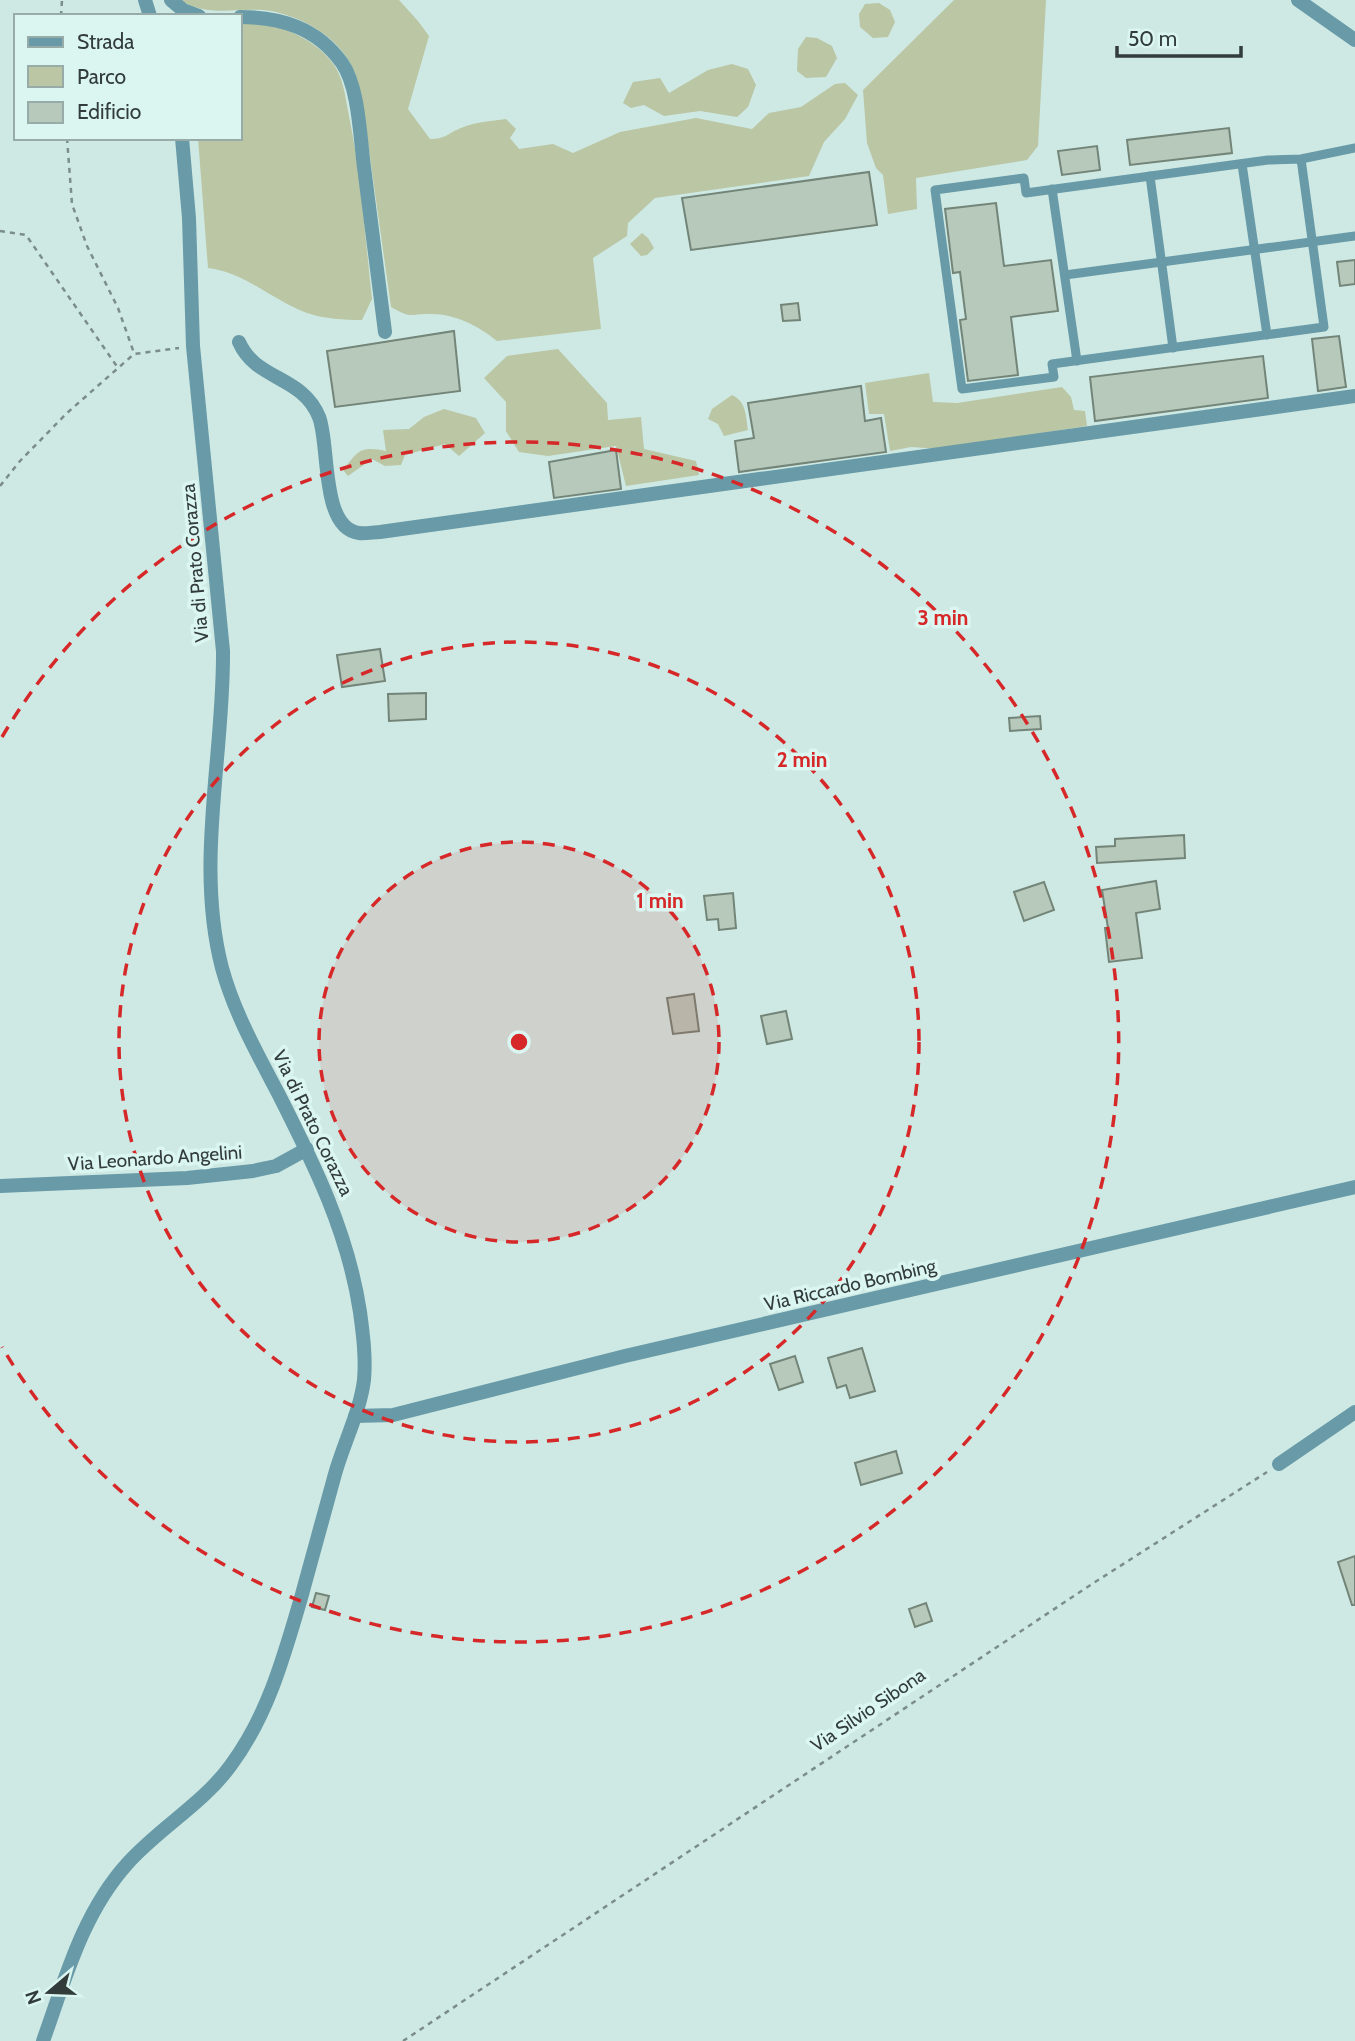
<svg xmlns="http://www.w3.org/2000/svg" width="1355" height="2041" font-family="Cabin,sans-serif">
  <rect width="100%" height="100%" fill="#cee9e4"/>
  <g fill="#bac6a4">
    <path d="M180 0H399L418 21 429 36 408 109 430 139C446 139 448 133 461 128 475 122 491 121 506 119L516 129 510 138 519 149 553 144 573 153 620 132 696 118 752 129 769 113 801 107 835 84 845 83 858 95 845 119 824 142 809 176 655 198 628 223 627 236 593 258 601 329 497 341C480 327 456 314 432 314 409 313 414 320 391 307L362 100C360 90 358 78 353 69 340 38 303 17 271 11 238 6 211 19 180 0Z"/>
    <path d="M954 0H1046L1038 146 1027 160 916 178 917 209 888 214 883 175 876 168 867 143 863 90Z"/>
    <path d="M879 3 890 10 895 22 888 37 873 38 860 27 859 14 865 4Z"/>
    <path d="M266 23C291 30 319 43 334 65 343 78 345 95 348 111 361 173 365 236 372 299L362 320C344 320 325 319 307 313 273 301 245 272 208 268L198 138H240V24Z"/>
    <path d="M806 37 817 38 832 46 837 58 826 77 806 78 797 71 798 49Z"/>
    <path d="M732 64 748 69 756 85 748 107 737 117 700 111 664 116 644 105 631 108 623 103 633 82 660 78 669 93 708 70Z"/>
    <path d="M642 233 648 238 654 248 647 255 641 256 630 244Z"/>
    <path d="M558 349 607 403 608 420 641 417 644 449 696 461 699 475 626 486 616 446 548 456 519 452 506 431V402L484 378 507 356Z"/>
    <path d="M929 373 933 402 957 403 1062 387 1071 397 1074 410 1085 411 1087 426 940 449 911 447 890 451 884 414H869L865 383Z"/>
    <path d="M732 395C746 401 746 416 748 430L724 436 718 424 708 419 712 409Z"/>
    <path d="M444 409 476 418 485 433 459 456 445 444 405 455 401 465 385 466 372 459 348 476 343 470C359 450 360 446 386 451L383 430 409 429 424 417Z"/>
  </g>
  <g fill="#b6c9bb" stroke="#738578" stroke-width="2">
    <path d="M1229 128 1232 153 1130 165 1127 140Z"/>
    <path d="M1097 146 1100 170 1062 175 1058 151Z"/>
    <path d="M869 172 877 225 691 250 682 198Z"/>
    <path d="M996 203 1004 266 1051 260 1058 311 1011 317 1018 375 968 381 960 320 966 319 960 272 953 273 945 209Z"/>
    <path d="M1355 260V284L1340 286 1337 262Z"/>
    <path d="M798 303 800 320 783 321 781 305Z"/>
    <path d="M454 331 460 391 335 407 327 351Z"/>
    <path d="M1339 336 1346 387 1318 391 1312 339Z"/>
    <path d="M1263 356 1268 398 1095 421 1090 377Z"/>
    <path d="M861 386 865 421 881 418 886 452 739 472 735 441 754 438 748 403Z"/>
    <path d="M616 450 621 489 554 498 549 462Z"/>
    <path d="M380 649 385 681 342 687 337 655Z"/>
    <path d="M426 693V719L389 721 388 694Z"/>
    <path d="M1040 716 1041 729 1010 731 1009 718Z"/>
    <path d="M1184 835 1185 858 1097 863 1096 847 1115 846V839Z"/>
    <path d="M1156 881 1160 909 1136 913 1142 958 1109 962 1105 928H1108L1102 890Z"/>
    <path d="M1044 882 1054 910 1024 921 1014 892Z"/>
    <path d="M733 893 736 928 719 930 718 919 707 920 704 896Z"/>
    <path d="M694 994 699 1031 673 1034 667 998Z"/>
    <path d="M786 1011 792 1039 767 1044 761 1016Z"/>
    <path d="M862 1348 875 1391 850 1398 846 1385 837 1388 828 1358Z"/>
    <path d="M795 1356 803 1382 779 1390 770 1364Z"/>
    <path d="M896 1451 902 1473 861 1485 855 1463Z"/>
    <path d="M1355 1556V1605H1352L1338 1562Z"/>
    <path d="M316 1593 329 1596 325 1610 312 1607Z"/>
    <path d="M926 1603 932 1621 915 1627 909 1609Z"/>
  </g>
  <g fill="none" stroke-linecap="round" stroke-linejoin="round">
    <g stroke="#7b8d8b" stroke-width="2.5" stroke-dasharray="5 5" stroke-linecap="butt">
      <path d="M61 16 62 0"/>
      <path d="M67 138 72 204 87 246 118 308 134 353"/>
      <path d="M0 231 26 235 118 368"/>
      <path d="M0 486 20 461 67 413 134 354 179 348"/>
      <path d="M403 2041 1092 1584 1267 1472"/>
    </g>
    <g stroke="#689aa7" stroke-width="9">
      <path d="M1301 159 1324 327 1052 364 1054 377 962 389 935 190 1024 178 1026 193 1268 160 1301 159 1355 148"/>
      <path d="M1242 164 1267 335"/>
      <path d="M1150 176 1173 348"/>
      <path d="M1052 189 1077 361"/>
      <path d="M1065 275 1355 236"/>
    </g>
    <g stroke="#689aa7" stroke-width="14">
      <path d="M171 0 183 10 199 16"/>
      <path d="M1298 0 1355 40"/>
      <path d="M240 17C281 17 317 28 342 63 359 87 360 138 364 167 371 222 378 277 385 332"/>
      <path d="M239 342C256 381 302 375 319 417 330 444 320 528 359 533 365 534 374 532 380 532L1355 396"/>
      <path d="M0 1186 187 1178 253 1171 276 1166 307 1149"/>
      <path d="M355 1416 393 1415 625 1356 1355 1187"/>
      <path d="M1279 1464 1355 1412"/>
    </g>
    <g stroke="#689aa7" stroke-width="14">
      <path d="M145 0 150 16"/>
      <path d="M43 2041C65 1980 82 1914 127 1864 159 1828 203 1804 231 1765 268 1715 284 1656 301 1598 312 1557 324 1515 335 1474 344 1442 360 1412 364 1380 366 1357 363 1334 360 1312 348 1232 314 1164 278 1093 257 1053 234 1012 222 968 195 864 224 756 223 651L193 346 189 218 182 138"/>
    </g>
  </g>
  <circle cx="519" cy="1042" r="200" fill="#d62828" fill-opacity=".12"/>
  <g fill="none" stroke="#d62828" stroke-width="3.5" stroke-dasharray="12 9">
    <circle cx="519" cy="1042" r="200"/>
    <circle cx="519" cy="1042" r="400"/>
    <path d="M2 737A600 600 0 1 1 2 1347"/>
  </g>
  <g text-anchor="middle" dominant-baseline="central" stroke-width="7" stroke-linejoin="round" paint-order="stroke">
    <g font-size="19" fill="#323c3b" stroke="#dbf6f1">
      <text transform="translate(195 563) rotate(-95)">Via di Prato Corazza</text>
      <text transform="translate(313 1123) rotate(64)">Via di Prato Corazza</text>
      <text transform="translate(155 1158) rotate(-4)">Via Leonardo Angelini</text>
      <text transform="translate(850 1285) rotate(-13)">Via Riccardo Bombing</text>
      <text transform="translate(868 1710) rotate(-34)">Via Silvio Sibona</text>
    </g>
  </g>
  <circle cx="519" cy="1042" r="10" fill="#d62828" stroke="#dbf6f1" stroke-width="3.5"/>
  <g font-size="21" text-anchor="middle" font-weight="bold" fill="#d62828" stroke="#dbf6f1" stroke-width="7" stroke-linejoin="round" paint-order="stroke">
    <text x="943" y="625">3 min</text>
    <text x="802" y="767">2 min</text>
    <text x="660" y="908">1 min</text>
  </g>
  <rect x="14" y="14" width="228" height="126" fill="#dbf6f1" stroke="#97aca8" stroke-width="2"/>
  <rect x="28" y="37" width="35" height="10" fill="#689aa7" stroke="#97aca8" stroke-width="2"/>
  <text x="77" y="49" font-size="21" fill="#323c3b">Strada</text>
  <rect x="28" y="66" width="35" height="21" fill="#bac6a4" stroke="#97aca8" stroke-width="2"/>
  <text x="77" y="84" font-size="21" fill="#323c3b">Parco</text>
  <rect x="28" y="102" width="35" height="21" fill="#b6c9bb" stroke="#97aca8" stroke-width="2"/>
  <text x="77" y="119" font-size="21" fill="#323c3b">Edificio</text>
  <g transform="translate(49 1992) rotate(251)" stroke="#dbf6f1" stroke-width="5" paint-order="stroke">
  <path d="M0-5L12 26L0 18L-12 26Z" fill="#323c3b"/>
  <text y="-10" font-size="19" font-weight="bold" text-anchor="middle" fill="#323c3b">N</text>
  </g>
  <path d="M1117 46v10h124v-10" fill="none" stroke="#323c3b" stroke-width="3.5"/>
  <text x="1128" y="46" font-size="21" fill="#323c3b" stroke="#dbf6f1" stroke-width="5" paint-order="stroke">50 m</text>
</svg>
